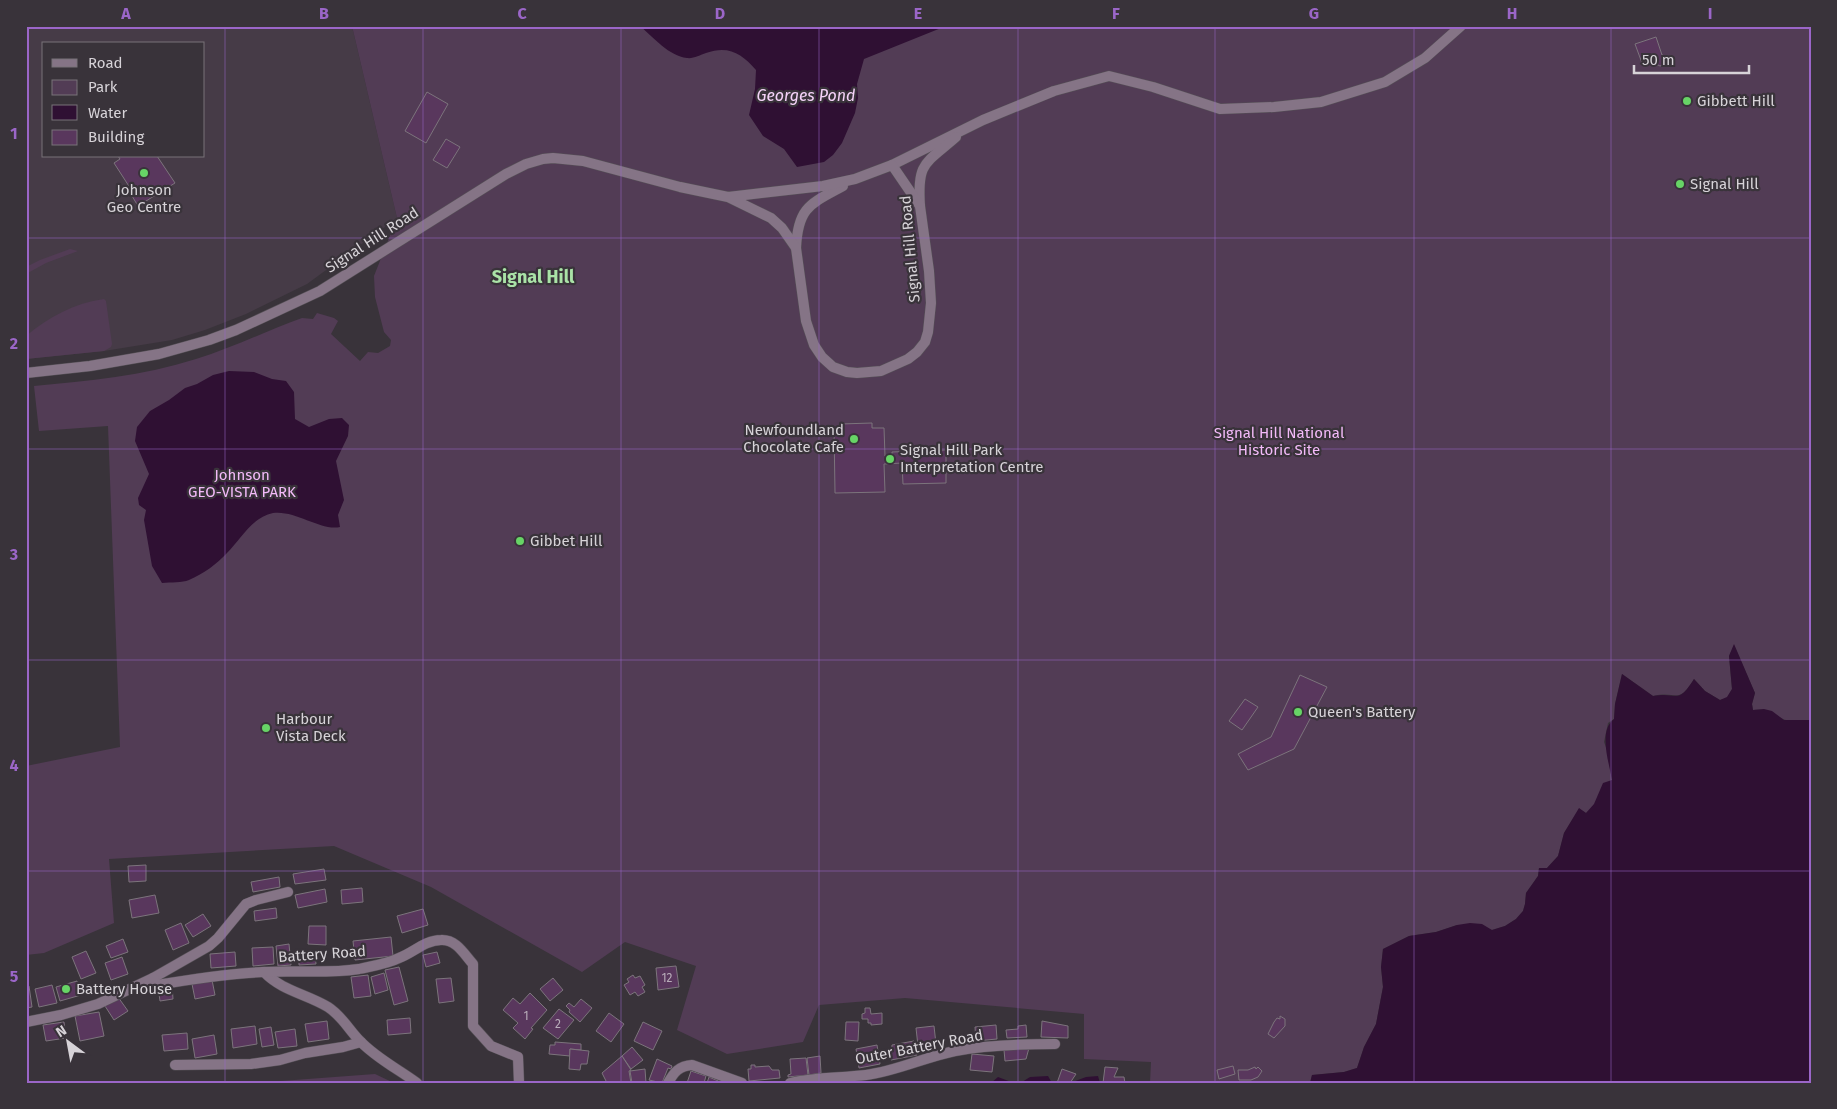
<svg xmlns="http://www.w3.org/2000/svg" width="1837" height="1109" font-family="'Fira Sans',sans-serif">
  <rect width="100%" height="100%" fill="#39333a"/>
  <path fill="#463b47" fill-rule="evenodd" d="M26 26H352L397 218 307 284 246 314 205 330 172 340 104 351 26 359ZM44 44H204V156H44Z"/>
  <g fill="#523c55">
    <path d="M352 26H1811V720C1804 720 1788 722 1783 719 1767 712 1773 709 1753 710L1752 704 1755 693 1734 645 1729 656 1732 689 1727 698 1720 700 1705 691 1694 679C1677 706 1678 690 1653 696L1622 674 1615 704 1614 719 1608 723 1604 742 1607 750 1612 780 1591 810 1586 813 1579 809 1564 833 1558 856 1547 868H1539L1538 876 1526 893 1525 904 1523 911 1516 919 1505 926 1492 930 1457 925 1436 932 1409 936 1383 949 1381 967 1383 987 1376 1024 1364 1047 1357 1068 1344 1072 1312 1075 1310 1083H1150L1151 1062 1084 1059V1014L905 998 819 1005 803 1042 727 1054 677 1030 696 966 625 942 582 972 431 887 334 846 109 859 114 923 44 953 26 955V766L120 747 108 426 39 431 34 386C88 381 143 376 196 359 232 348 266 331 302 318L313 319 317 313 334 318 338 321 331 334 360 361 368 352 378 353 390 346 391 340 384 332 375 297 374 276 397 218Z"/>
    <path d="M70 249 78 251 46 263 26 274V267L40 260Z"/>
    <path d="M104 299 106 301 112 344 111 347 104 351 26 359V336C49 317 74 303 104 299Z"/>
    <path d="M375 1074 394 1083H254Z"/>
  </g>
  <g fill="#2f1033">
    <path d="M640 26H946L864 59 857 84 858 98 855 113 842 143 833 155 824 162 797 167 784 149 763 136 749 115 755 89 756 70C742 54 729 45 706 53 700 55 693 59 687 58 669 56 654 38 640 26Z"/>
    <path d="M229 371 254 372 272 379 286 381 294 392 295 419 309 427 329 419 342 418 349 425 348 436 336 461 344 500 338 515 340 527C320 531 296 510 273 513 252 517 240 540 227 553 217 564 203 574 189 580 182 583 171 582 162 583L152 566 144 520 146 510 139 505 138 498 149 474 135 441 137 427 150 411 169 400 185 388 197 384 213 375Z"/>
    <path d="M1734 644 1755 693 1752 704 1753 710 1764 709 1772 711 1784 720H1811V1083H1310L1312 1075 1344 1072 1357 1068 1364 1047 1376 1024 1383 987 1381 967 1383 949 1409 936 1436 932 1457 925 1470 923 1482 924 1492 930 1505 926 1516 919 1523 911 1525 904 1526 893 1538 876 1539 868H1547L1558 856 1564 833 1579 808 1586 813 1594 804 1603 783 1612 780C1609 762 1598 731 1614 719L1615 704 1622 674 1653 696C1678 691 1677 706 1694 679L1705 691 1720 700 1727 697 1732 689 1729 656Z"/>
    <path d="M1048 1076 1052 1083H991L998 1077 1014 1083 1022 1082 1030 1077Z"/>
    <path d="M1098 1076 1100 1083H1070L1086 1077Z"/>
  </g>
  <g fill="#59375d" stroke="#7c747c">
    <path d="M1656 37 1662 55 1665 56 1667 59 1666 64 1660 66 1656 64 1655 58 1642 63 1635 44Z"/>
    <path d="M427 92 448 104 426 143 405 131Z"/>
    <path d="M446 139 460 147 447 168 433 160Z"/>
    <path d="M118 156H157L175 183 138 206 132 196 134 194 114 163 120 159Z"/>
    <path d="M872 423V428H884L885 456 892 455V452L946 450V483L903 484 902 463 884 464 885 492 835 493 834 429H840V424Z"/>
    <path d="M1300 675 1327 687 1294 749 1248 770 1238 754 1271 737Z"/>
    <path d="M1245 699 1258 707 1242 730 1229 721Z"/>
    <path d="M146 865V881L129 882 128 866Z"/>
    <path d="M324 869 326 880 295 884 293 874Z"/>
    <path d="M279 877 280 887 253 892 251 882Z"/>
    <path d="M362 888 363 902 342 904 341 890Z"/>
    <path d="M325 889 327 902 298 908 295 895Z"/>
    <path d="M155 895 159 913 132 918 129 900Z"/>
    <path d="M276 908 277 918 255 921 254 911Z"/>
    <path d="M423 909 428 925 402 933 397 916Z"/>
    <path d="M203 914 211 926 193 937 185 925Z"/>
    <path d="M181 923 189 943 173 950 165 930Z"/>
    <path d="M309 926H326V945L308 944Z"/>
    <path d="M391 937 393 956 355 960 353 941Z"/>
    <path d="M123 939 128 952 111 958 106 946Z"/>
    <path d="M289 944 291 965 278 966 276 946Z"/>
    <path d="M273 947 274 964 253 966 252 948Z"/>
    <path d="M86 951 96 973 81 979 72 957Z"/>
    <path d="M235 952 236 966 211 968 210 954Z"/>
    <path d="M437 952 440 963 426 967 423 955Z"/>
    <path d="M315 954 316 964 299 965V955Z"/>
    <path d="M122 957 128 974 111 980 105 963Z"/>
    <path d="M676 966 679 987 658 990 656 968Z"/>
    <path d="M399 967 408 1001 394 1005 385 970Z"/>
    <path d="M384 973 388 990 375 994 371 977Z"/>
    <path d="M368 975 371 996 354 998 351 977Z"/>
    <path d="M633 975 635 978 640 976 645 985 642 987 645 992 638 996 635 992 630 995 624 985 629 982 627 979Z"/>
    <path d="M451 978 454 1001 439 1003 436 979Z"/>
    <path d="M553 978 563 990 550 1001 540 989Z"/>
    <path d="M212 980 215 995 195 999 192 984Z"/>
    <path d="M77 981 81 995 60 1001 56 987Z"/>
    <path d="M52 985 57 1003 39 1007 35 989Z"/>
    <path d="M172 985 173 999 160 1001 158 987Z"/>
    <path d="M26 986H29L32 1007 26 1008Z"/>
    <path d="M530 993 547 1010 531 1028 533 1029 525 1039 513 1028 518 1023 503 1010 513 998 520 1004Z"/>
    <path d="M118 997 128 1011 114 1020 105 1006Z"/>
    <path d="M581 999 592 1008 580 1022 569 1012 570 1010 566 1006 569 1003 574 1007Z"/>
    <path d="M865 1008H870L871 1014 882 1013V1024L871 1025V1023H868V1019H862V1014L865 1013Z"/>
    <path d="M559 1009 574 1020 558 1039 543 1028Z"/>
    <path d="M99 1012 104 1036 80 1041 75 1016Z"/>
    <path d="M609 1013 624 1024 611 1042 596 1031Z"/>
    <path d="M1280 1016 1285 1019V1026L1274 1038 1268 1034 1274 1022 1277 1018 1280 1019Z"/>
    <path d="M410 1018 411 1033 388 1035 387 1020Z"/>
    <path d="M327 1021 329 1039 308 1042 305 1024Z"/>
    <path d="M1042 1021 1068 1026V1038L1041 1037Z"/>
    <path d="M64 1022 66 1038 46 1041 43 1025Z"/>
    <path d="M643 1022 662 1031 653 1050 634 1041Z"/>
    <path d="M846 1022H859L858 1041 845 1040Z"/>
    <path d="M996 1025 997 1039 976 1041 975 1027Z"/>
    <path d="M1026 1025 1027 1037 1007 1038 1006 1030 1018 1029V1026Z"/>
    <path d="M255 1026 257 1044 233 1048 231 1029Z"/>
    <path d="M934 1026 936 1044 918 1046 916 1028Z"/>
    <path d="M271 1027 274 1045 262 1047 259 1029Z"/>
    <path d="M295 1029 297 1046 278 1048 275 1032Z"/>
    <path d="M187 1033 188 1049 164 1051 162 1035Z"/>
    <path d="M214 1035 217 1054 195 1058 192 1039Z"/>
    <path d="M914 1041 917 1055 891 1060 892 1045Z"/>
    <path d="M555 1042 581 1044V1050L570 1049V1056L549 1054 550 1045H555Z"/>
    <path d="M877 1045 880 1064 859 1068 856 1049Z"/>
    <path d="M632 1047 643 1060 631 1069 622 1056Z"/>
    <path d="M1029 1048 1026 1059 1005 1061 1004 1050Z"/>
    <path d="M570 1049 589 1051 587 1064H581L580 1070 569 1069Z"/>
    <path d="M972 1054 994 1056 992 1072 970 1070Z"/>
    <path d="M622 1056 631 1070 629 1071 631 1083H607L602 1073Z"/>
    <path d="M820 1056 821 1073 809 1075 807 1058Z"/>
    <path d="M806 1058 808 1075 788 1077V1075L791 1074 790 1059Z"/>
    <path d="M657 1059 672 1066 671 1069 668 1068 662 1083 649 1080Z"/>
    <path d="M751 1065H755V1067L769 1066 772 1070H779L780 1078 749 1081 748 1069H751Z"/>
    <path d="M1233 1066 1235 1074 1219 1079 1217 1070Z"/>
    <path d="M1105 1067 1118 1068 1114 1077H1124L1125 1083H1103Z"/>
    <path d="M1255 1067 1256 1069 1258 1067 1262 1071 1258 1077 1251 1080H1239L1238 1070H1248Z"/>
    <path d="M645 1069 646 1083H632L630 1071Z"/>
    <path d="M1062 1069 1076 1074 1070 1083H1057Z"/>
    <path d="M691 1071 706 1076 704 1083H687Z"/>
    <path d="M709 1077 723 1083H707Z"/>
  </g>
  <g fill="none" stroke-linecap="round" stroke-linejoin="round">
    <defs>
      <g id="minor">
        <path d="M892 165 983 120 1054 91 1109 76 1153 87 1220 109 1274 107 1321 102 1385 82 1425 58 1461 26"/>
        <path d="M920 206C917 162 925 164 956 137"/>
        <path d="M264 972C282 991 307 994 328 1007 342 1016 349 1030 360 1041 376 1058 398 1069 417 1083"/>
        <path d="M153 978 209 946 218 938 246 904 256 900 288 892"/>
        <path d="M26 1022 61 1015 98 1004 153 978 157 985C192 979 227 974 263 972 295 970 327 974 359 969 372 966 387 964 399 958 413 953 425 940 441 940 456 939 464 954 473 964V1026L491 1046 518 1057 519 1083"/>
        <path d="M175 1065 251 1064 280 1060 305 1053 343 1047 361 1042"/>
        <path d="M668 1083C674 1072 679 1066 692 1065L742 1083"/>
        <path d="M790 1083C815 1077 841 1078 866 1075 897 1071 925 1057 955 1051 987 1045 1022 1044 1055 1044"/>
      </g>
      <g id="tertiary">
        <path d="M796 248C798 207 810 204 843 186"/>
        <path d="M26 373 90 366 159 354 209 340 236 330 320 291 506 174 526 164 543 159 553 158 583 161 680 187 728 197 771 218 782 228 796 248 806 321 814 345 822 357 833 367 847 372 857 373 881 371 908 359 917 352 925 342 928 332 931 303 929 271 920 206 892 165 855 179 823 186 728 197"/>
      </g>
    </defs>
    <use href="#minor" stroke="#555056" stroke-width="11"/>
    <use href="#tertiary" stroke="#555056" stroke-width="11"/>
    <use href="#minor" stroke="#857486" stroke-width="10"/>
    <use href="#tertiary" stroke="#857486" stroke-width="10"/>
  </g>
  <path fill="none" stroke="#9b66c8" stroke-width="1" stroke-opacity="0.55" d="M225 26V1083M423 26V1083M621 26V1083M819 26V1083M1018 26V1083M1215 26V1083M1414 26V1083M1611 26V1083M26 238H1811M26 449H1811M26 660H1811M26 871H1811"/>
  <g fill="#67d466" stroke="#39333a" stroke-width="2">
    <circle cx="1687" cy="101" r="5"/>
    <circle cx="144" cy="173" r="5"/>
    <circle cx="1680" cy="184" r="5"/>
    <circle cx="854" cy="439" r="5"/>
    <circle cx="890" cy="459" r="5"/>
    <circle cx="520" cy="541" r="5"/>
    <circle cx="1298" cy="712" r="5"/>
    <circle cx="266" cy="728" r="5"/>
    <circle cx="66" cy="989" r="5"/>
  </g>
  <g text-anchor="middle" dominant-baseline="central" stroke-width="4.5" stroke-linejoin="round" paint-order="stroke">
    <g font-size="12" fill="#b8acb9">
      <text x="667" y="978">12</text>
      <text x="526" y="1016">1</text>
      <text x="558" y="1024">2</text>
    </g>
    <g font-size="15" fill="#d7d3d8" stroke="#39333a" text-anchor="start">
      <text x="1697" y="101">Gibbett Hill</text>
      <text x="1690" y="184">Signal Hill</text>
      <text x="144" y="190" text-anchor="middle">Johnson<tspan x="144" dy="17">Geo Centre</tspan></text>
      <text x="844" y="430" text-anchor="end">Newfoundland<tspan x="844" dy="17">Chocolate Cafe</tspan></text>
      <text x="900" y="450">Signal Hill Park<tspan x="900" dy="17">Interpretation Centre</tspan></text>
      <text x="530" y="541">Gibbet Hill</text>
      <text x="1308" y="712">Queen's Battery</text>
      <text x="276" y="719">Harbour<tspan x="276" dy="17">Vista Deck</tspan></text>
      <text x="76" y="989">Battery House</text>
    </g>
    <g font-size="15" fill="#d7d3d8" stroke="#39333a">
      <text transform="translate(372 240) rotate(-33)">Signal Hill Road</text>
      <text transform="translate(910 249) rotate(-95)">Signal Hill Road</text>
      <text transform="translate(322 954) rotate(-4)">Battery Road</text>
      <text transform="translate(919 1047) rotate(-11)">Outer Battery Road</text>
    </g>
    <g font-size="15" fill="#f3baf9" stroke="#39333a">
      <text x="1279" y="433">Signal Hill National<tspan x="1279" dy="17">Historic Site</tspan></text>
      <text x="242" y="475">Johnson<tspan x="242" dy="17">GEO-VISTA PARK</tspan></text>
    </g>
    <g font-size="16" font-style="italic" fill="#f5d3f9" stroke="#39333a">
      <text x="806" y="95">Georges Pond</text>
    </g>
    <g font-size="18" font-weight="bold" fill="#aae3a7" stroke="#39333a">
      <text x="533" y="277">Signal Hill</text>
    </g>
  </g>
  <rect width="1837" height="1109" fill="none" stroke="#39333a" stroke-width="55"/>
  <rect x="42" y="42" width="162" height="115" fill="#39333a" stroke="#787379"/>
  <rect x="52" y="59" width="25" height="8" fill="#857486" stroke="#787379"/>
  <text x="88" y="68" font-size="15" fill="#d7d3d8">Road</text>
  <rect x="52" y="80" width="25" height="15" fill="#523c55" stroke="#787379"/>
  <text x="88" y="92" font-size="15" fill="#d7d3d8">Park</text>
  <rect x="52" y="105" width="25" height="15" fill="#2f1033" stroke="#787379"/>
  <text x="88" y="118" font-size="15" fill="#d7d3d8">Water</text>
  <rect x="52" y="130" width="25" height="15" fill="#59375d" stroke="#787379"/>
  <text x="88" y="142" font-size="15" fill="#d7d3d8">Building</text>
  <g transform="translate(68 1042) rotate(328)" stroke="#39333a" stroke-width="4" paint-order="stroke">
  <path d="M0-4L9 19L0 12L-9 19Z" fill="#d7d3d8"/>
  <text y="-8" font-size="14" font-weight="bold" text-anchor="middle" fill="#d7d3d8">N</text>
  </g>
  <path d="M1634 65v8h115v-8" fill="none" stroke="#d7d3d8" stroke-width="2.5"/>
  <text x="1642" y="65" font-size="15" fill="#d7d3d8" stroke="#39333a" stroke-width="4" paint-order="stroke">50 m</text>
  <rect x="28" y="28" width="1782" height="1054" fill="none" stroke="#9b66c8" stroke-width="2"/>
  <g font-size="16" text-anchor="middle" font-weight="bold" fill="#9b66c8">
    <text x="126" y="19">A</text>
    <text x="324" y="19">B</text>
    <text x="522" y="19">C</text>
    <text x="720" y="19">D</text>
    <text x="918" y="19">E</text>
    <text x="1116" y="19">F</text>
    <text x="1314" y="19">G</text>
    <text x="1512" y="19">H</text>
    <text x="1710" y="19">I</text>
    <text x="14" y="139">1</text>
    <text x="14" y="349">2</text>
    <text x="14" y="560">3</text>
    <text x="14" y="771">4</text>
    <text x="14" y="982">5</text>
  </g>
</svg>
